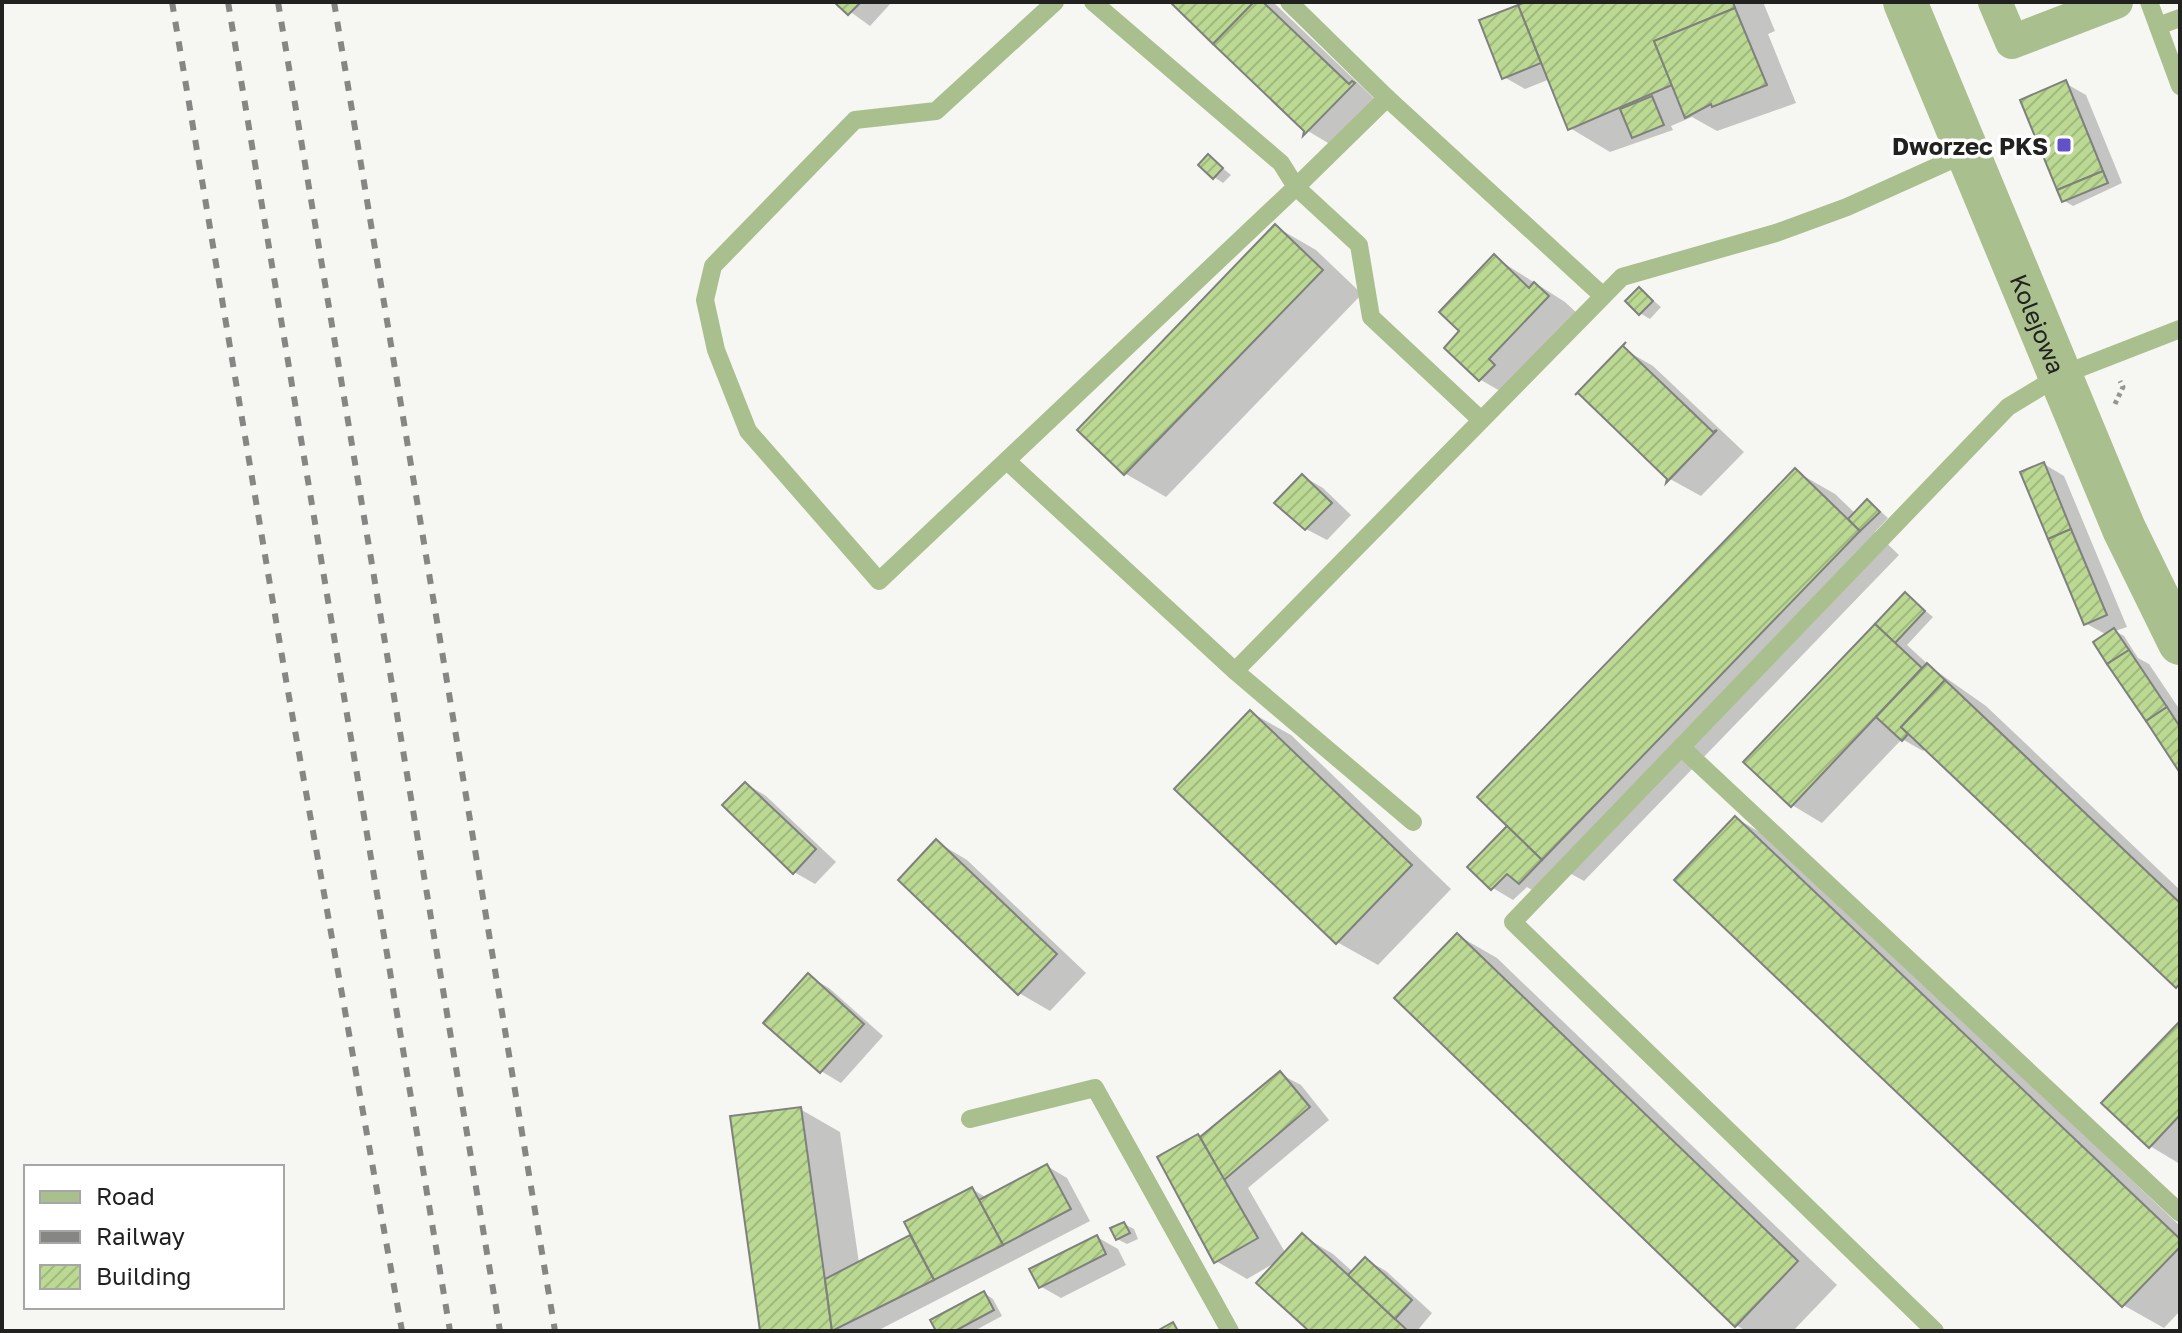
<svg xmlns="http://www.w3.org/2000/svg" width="2182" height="1333" font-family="'Golos Text',sans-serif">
  <defs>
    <pattern id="building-hatch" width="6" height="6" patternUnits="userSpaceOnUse" patternTransform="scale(2)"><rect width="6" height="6" fill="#bbd992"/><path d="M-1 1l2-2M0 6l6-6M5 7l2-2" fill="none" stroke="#a0ba7e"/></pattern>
  </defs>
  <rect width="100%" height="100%" fill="#f6f7f3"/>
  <g fill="#0003">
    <path d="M837 2H892L870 26Z"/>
    <path d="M1173 2H1273L1381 105 1338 149 1308 131Z"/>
    <path d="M1530 2H1763L1775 31 1768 34 1796 103 1717 131 1692 117 1671 126 1673 130 1610 152 1570 128 1550 79 1525 89 1504 77 1481 22Z"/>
    <path d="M2065 83 2086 95 2122 183 2073 206 2063 200Z"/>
    <path d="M1208 156 1231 175 1223 183 1214 177Z"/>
    <path d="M1276 227 1316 250 1362 294 1166 497 1126 474 1080 430Z"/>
    <path d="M1494 257 1565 302 1579 315 1512 398 1481 380 1447 348 1462 331Z"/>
    <path d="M1640 289 1661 307 1650 319 1640 313Z"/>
    <path d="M1622 348 1653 366 1744 452 1701 496 1670 479 1580 392Z"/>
    <path d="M2044 464 2064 476 2127 627 2115 631 2124 636 2138 658 2149 664 2180 710V769L2107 635 2085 623Z"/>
    <path d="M1795 471 1835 494 1856 514 1867 502 1877 508 1888 518 1875 532 1899 555 1584 881 1564 870 1540 895 1527 887 1513 900 1493 888 1508 829Z"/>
    <path d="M1302 476 1323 488 1351 515 1327 540 1306 529Z"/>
    <path d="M1906 595 1933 617 1907 645 1932 668 1986 706 2180 890V989L1926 748 1923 751 1902 739 1822 823 1792 805Z"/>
    <path d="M1250 712 1291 735 1451 889 1378 965 1337 942Z"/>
    <path d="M746 784 766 796 836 862 815 884 794 872Z"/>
    <path d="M1736 818 1776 842 2180 1226V1311L2164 1328 2123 1305Z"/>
    <path d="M937 842 967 860 1086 973 1050 1011 1019 993Z"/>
    <path d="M1457 935 1497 958 1837 1285 1793 1331H1746L1736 1325Z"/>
    <path d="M808 976 829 988 883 1036 841 1083 821 1071Z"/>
    <path d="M2180 1024V1164L2150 1146Z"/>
    <path d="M1280 1074 1301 1085 1329 1120 1248 1188 1286 1254 1303 1236 1333 1254 1353 1272 1365 1259 1386 1271 1432 1313 1417 1331H1312L1278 1261 1247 1279 1216 1261 1198 1136 1201 1138Z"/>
    <path d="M800 1109 840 1132 859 1263 913 1235 972 1189 987 1198 1047 1166 1067 1178 1090 1221 877 1331H762Z"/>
    <path d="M1124 1224 1134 1229 1138 1239 1127 1244 1117 1239Z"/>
    <path d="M1097 1237 1118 1249 1126 1265 1061 1298 1040 1286Z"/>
    <path d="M984 1293 993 1299 1002 1316 974 1331H938Z"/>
  </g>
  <g fill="url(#building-hatch)" stroke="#7f817d" stroke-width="2">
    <path d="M834 2H861L848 15Z"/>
    <path d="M1170 2H1254L1213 44Z"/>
    <path d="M1254 2H1263L1349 84 1352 81 1355 83 1303 136 1304 131 1213 44Z"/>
    <path d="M1525 2H1733L1735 8 1654 41 1672 85 1568 130 1518 5Z"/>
    <path d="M1518 5 1541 63 1502 79 1479 20Z"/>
    <path d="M1735 8 1767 85 1712 107 1711 104 1685 118 1654 41Z"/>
    <path d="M2066 80 2103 171 2057 190 2020 100Z"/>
    <path d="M1652 96 1664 125 1632 138 1620 109Z"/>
    <path d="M1208 154 1223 168 1213 179 1198 165Z"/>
    <path d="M2103 171 2108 183 2062 202 2057 190Z"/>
    <path d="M1275 224 1323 270 1124 475 1077 430Z"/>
    <path d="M1494 254 1529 288 1534 282 1549 296 1489 359 1495 365 1479 381 1444 348 1459 331 1439 312Z"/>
    <path d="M1639 287 1653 301 1639 315 1625 301Z"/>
    <path d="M1626 342 1623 346 1713 432 1717 430 1666 483 1667 479 1578 393 1575 395Z"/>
    <path d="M2044 462 2071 529 2048 539 2020 472Z"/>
    <path d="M1795 468 1860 531 1542 860 1477 797Z"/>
    <path d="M1302 474 1332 503 1305 530 1274 503Z"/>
    <path d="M1867 499 1880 512 1860 531 1848 519Z"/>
    <path d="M2071 529 2107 615 2084 625 2048 539Z"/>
    <path d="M1905 592 1925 611 1895 643 1875 624Z"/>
    <path d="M1875 624 1922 668 1791 807 1743 762Z"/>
    <path d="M2114 628 2129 650 2107 664 2093 642Z"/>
    <path d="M2129 650 2167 707 2146 721 2107 664Z"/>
    <path d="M1927 663 1945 680 1901 727 1908 734 1902 741 1876 717Z"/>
    <path d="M1945 680 2180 903V983L2176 988 1901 727Z"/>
    <path d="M2167 707 2180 727V773L2146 721Z"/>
    <path d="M1250 710 1412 865 1336 944 1174 789Z"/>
    <path d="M745 782 816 849 793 874 722 805Z"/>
    <path d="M1735 816 2180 1239V1247L2122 1307 1674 880Z"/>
    <path d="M1507 826 1542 860 1519 884 1507 874 1491 890 1467 867Z"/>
    <path d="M936 839 1057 954 1018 995 898 880Z"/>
    <path d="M1457 933 1798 1261 1735 1327 1394 998Z"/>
    <path d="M808 973 864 1024 820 1073 763 1023Z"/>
    <path d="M2180 1021V1115L2149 1148 2101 1103Z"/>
    <path d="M1280 1071 1310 1107 1224 1180 1200 1137Z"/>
    <path d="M801 1107 832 1331H760L730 1116Z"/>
    <path d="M1198 1134 1258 1238 1214 1263 1157 1157Z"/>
    <path d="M1047 1164 1071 1209 1003 1245 979 1200Z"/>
    <path d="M972 1187 1003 1245 934 1280 904 1222Z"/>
    <path d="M1124 1222 1130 1233 1116 1240 1110 1228Z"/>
    <path d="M1302 1233 1348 1275 1408 1331H1309L1256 1283Z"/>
    <path d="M910 1235 934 1280 832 1331 825 1279Z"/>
    <path d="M1097 1235 1106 1254 1039 1288 1029 1269Z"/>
    <path d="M1365 1257 1412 1300 1395 1319 1348 1275Z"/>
    <path d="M984 1291 994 1310 955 1331H936L930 1320Z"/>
    <path d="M1173 1322 1178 1331H1157Z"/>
  </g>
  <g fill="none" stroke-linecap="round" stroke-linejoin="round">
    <path stroke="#959693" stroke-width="5" stroke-dasharray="4 4" stroke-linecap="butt" d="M2115 404 2123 387 2120 381"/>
    <g stroke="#aabf8e" stroke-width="18">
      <path d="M1055 2 936 111 855 120 713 266 705 300 716 350 748 431 879 581 1296 187 1281 163 1093 2"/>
      <path d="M1289 2 1387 98"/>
      <path d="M2149 2 2180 86"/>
      <path d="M2158 26 2180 18"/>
      <path d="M1481 420 1371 317 1359 245 1296 187 1387 98 1603 296"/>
      <path d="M1007 461 1235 671"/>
      <path d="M1681 747 2180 1213"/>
      <path d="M1413 822 1235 671 1622 277 1776 233 1847 207 1967 153"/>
      <path d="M970 1119 1095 1088 1230 1331"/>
      <path d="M1935 1331 1513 922 2008 407 2059 376 2180 329"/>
    </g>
    <path stroke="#aabf8e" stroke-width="34" d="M1995 2 2012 42 2116 2"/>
    <path stroke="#aabf8e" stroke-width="44" id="s1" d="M1905 2 2124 529 2180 643"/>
    <g stroke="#868684" stroke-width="6" stroke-dasharray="10 10" stroke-linecap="butt">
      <path d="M172 2 286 680 402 1331"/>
      <path d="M228 2 450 1331"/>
      <path d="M278 2 500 1331"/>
      <path d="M334 2 555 1331"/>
    </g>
  </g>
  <rect fill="#6351ca" stroke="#fff" stroke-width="3" x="2056" y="137" width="16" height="16" rx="4"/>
  <g text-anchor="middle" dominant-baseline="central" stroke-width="7" stroke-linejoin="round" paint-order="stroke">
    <g font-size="24" font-weight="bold" fill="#212120" stroke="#fff" text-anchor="end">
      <text x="2048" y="145">Dworzec PKS</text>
    </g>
    <g font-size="24" fill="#212120" stroke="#fff">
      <text stroke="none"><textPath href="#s1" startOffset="348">Kolejowa</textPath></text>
    </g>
  </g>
  <rect width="2182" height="1333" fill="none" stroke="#212120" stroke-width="8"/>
  <rect x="24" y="1165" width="260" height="144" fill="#ffffff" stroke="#a6a6a6" stroke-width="2"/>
  <rect x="40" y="1191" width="40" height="12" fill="#aabf8e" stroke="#a6a6a6" stroke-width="2"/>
  <text x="96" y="1205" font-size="24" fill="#212120">Road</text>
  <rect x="40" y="1231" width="40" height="12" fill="#868684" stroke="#a6a6a6" stroke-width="2"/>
  <text x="96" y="1245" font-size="24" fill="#212120">Railway</text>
  <rect x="40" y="1265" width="40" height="24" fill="url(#building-hatch)" stroke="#a6a6a6" stroke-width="2"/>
  <text x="96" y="1285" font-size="24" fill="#212120">Building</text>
</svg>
